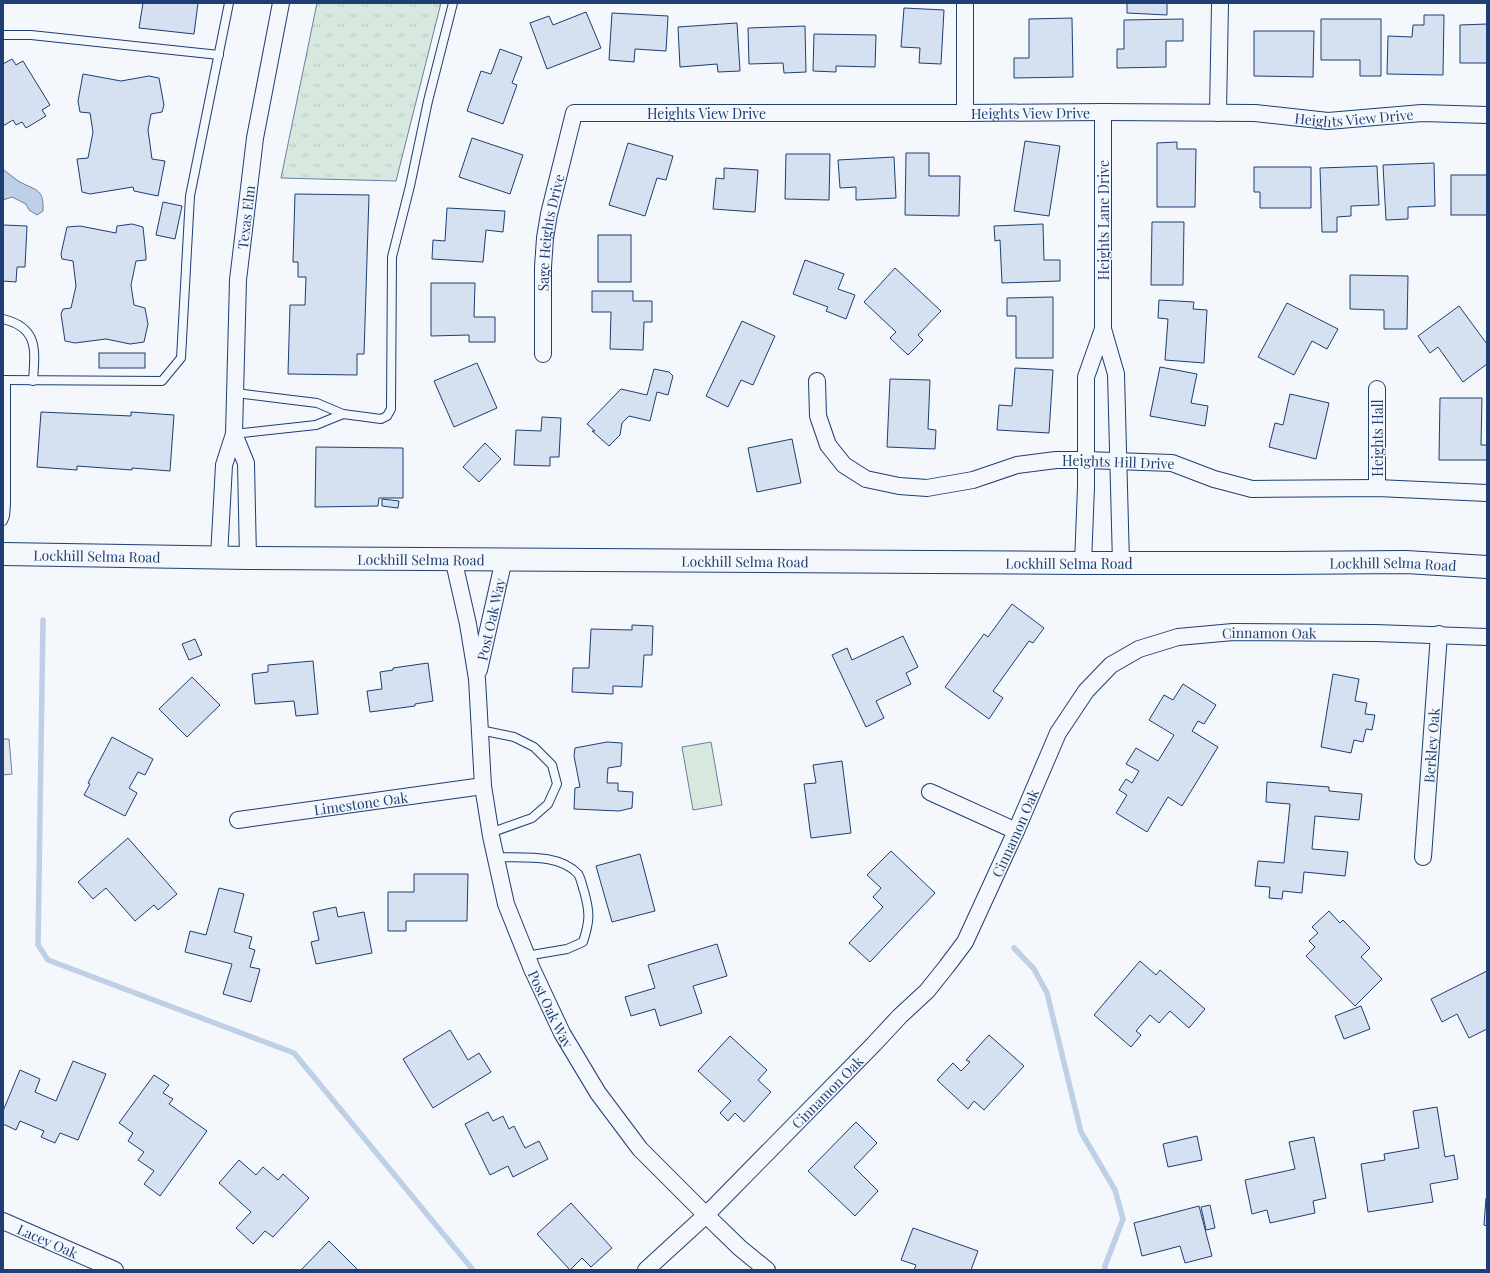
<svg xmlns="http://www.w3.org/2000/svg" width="1490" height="1273" font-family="'Playfair Display',serif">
  <defs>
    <pattern id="grass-tufts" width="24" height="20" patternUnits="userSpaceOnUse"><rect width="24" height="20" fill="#d7e8df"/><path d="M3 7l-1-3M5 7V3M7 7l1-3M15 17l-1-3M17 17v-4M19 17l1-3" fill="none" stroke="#b8c8c3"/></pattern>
  </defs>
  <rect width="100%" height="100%" fill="#f4f7fb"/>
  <path fill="url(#grass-tufts)" stroke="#687fa3" d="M317 3H441L396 181 281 178Z"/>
  <path fill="#d7e8df" stroke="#687fa3" d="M711 742 722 805 693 810 682 747Z"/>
  <path fill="#e3e8f0" stroke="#687fa3" d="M3 739H9L12 774 3 775Z"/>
  <path fill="#bed0e5" stroke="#687fa3" d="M4 170C9 174 15 179 20 182 37 191 44 189 43 211L37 215 29 210 26 204 12 197 3 200V171Z"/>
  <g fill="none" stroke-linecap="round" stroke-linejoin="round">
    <g stroke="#bed0e5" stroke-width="5.5">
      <path d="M43 620 38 945 48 960 294 1053 473 1270"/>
      <path d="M1014 948 1034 969 1047 993 1081 1132 1115 1190 1123 1219 1105 1266V1270"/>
    </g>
  </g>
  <g fill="#d5e0f0" stroke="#1d3f73">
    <path d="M143 3H198L194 34 139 28Z"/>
    <path d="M1127 3H1167V15L1127 13Z"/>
    <path d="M904 8 944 10 941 64 919 63 920 48 901 47Z"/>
    <path d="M586 12 601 48 547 69 530 23 549 16 553 25Z"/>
    <path d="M612 13 668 16 666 51 635 49 634 62 609 60Z"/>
    <path d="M1424 15H1444L1443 75 1387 74 1388 36 1412 37 1413 25H1424Z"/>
    <path d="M1072 18 1073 77 1014 78V58H1029V19Z"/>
    <path d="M1183 19V41H1166V67L1117 68V49H1124V20Z"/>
    <path d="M1321 19H1381V76H1360V60H1321Z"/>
    <path d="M737 23 740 71 718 72 717 64 680 67 678 27Z"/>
    <path d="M1487 24V63H1460V25Z"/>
    <path d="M805 26 806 72 784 73 783 63 749 64 748 28Z"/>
    <path d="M1254 31H1314L1313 77 1254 76Z"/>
    <path d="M814 34 876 35 875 67 836 66V72L813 71Z"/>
    <path d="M500 49 522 57 512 83 517 85 503 124 467 111 481 71 491 74Z"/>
    <path d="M12 59 16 65 23 61 50 105 42 110 46 116 26 128 22 122 16 125 13 120 3 126V64Z"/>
    <path d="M83 74 121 81 149 76 159 78 164 105 162 112 151 114 148 130 152 159 165 161 158 196 134 191 133 187 90 194 82 192 77 159 88 158 93 132 90 113 80 112 78 101Z"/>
    <path d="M472 138 523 155 510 194 459 177Z"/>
    <path d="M1025 141 1060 146 1049 216 1014 211Z"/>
    <path d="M1177 142V149H1196L1195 207H1157V143Z"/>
    <path d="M628 143 673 156 666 180 657 178 645 216 609 205Z"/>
    <path d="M906 153H929V176H960L959 216 905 215Z"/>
    <path d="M786 154H830L829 200 785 199Z"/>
    <path d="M894 157 896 198 856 200V187L840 188 838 160Z"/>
    <path d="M1434 163 1435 206 1408 207V219L1386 220 1383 165Z"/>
    <path d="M1377 166 1379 205 1351 206V216L1337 217V232H1322L1320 168Z"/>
    <path d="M1254 167H1311V208H1260V192H1254Z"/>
    <path d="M724 168 758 170 755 212 713 209 716 178 724 179Z"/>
    <rect x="1451" y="175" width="36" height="40"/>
    <path d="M295 194 369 195 364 354H357V375L288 374 290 305H305L306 277H298V262H293Z"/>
    <path d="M163 202 182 206 175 239 156 235Z"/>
    <path d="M447 208 505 211 503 232 486 230 483 262 432 259 433 240 445 241Z"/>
    <path d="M1152 222H1184L1183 285H1151Z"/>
    <path d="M132 224 143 227 146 256V260L136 261 131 285 134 305 145 308 148 324 144 342 130 344 106 339 75 343 65 341 61 314 63 309 71 308 76 286 73 261 62 259 61 254 67 227 80 226 116 233 117 226Z"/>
    <path d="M1043 224 1044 260H1060V281L1002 283 1000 240 995 241 994 226Z"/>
    <path d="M3 225 27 226 25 267H17L16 282 3 281Z"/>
    <rect x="598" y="235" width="33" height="47"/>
    <path d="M805 260 844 274 838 289 855 295 846 319 826 311 828 307 793 294Z"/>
    <path d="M895 268 941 311 918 335 923 340 908 355 890 338 896 332 864 302Z"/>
    <path d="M1350 275 1408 276 1407 329H1384V310L1350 309Z"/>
    <path d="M431 283H475L474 317H495V342H469V335L431 336Z"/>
    <path d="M592 291H633V301H652V322H644L643 350 610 349 611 312H592Z"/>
    <path d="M1053 297V358H1016V316H1007V298Z"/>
    <path d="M1159 300 1194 302 1193 309 1207 310 1204 363 1165 360 1168 319 1158 318Z"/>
    <path d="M1287 303 1338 329 1327 349 1312 341 1294 375 1258 357Z"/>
    <path d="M1459 306 1487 344V364L1463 382 1438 347 1430 353 1418 336Z"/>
    <path d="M742 321 775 336 753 385 741 380 728 407 706 396Z"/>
    <rect x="99" y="353" width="46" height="15"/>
    <path d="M477 363 497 408 454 427 434 381Z"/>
    <path d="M1160 367 1197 374 1191 403 1208 406 1205 426 1150 416Z"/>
    <path d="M1015 368 1053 370 1049 433 997 430 999 405 1012 406Z"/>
    <path d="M654 369 669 372 673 376 668 395 657 392 650 421 629 416 622 423 620 435 609 446 592 431H595L587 424 621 389 647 395Z"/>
    <path d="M890 379 930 380 928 429 936 430 935 449 887 447Z"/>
    <path d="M1290 394 1329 403 1316 459 1269 447 1275 423 1283 425Z"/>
    <path d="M1440 398H1482L1481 445H1487V460H1439Z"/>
    <path d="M41 412 131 416V412L174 415 170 471 132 468V470L77 466V470L37 467Z"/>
    <path d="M542 417 561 418 559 457H550V466L514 465 516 430 541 431Z"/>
    <path d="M792 439 801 483 757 492 748 448Z"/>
    <path d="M485 443 501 459 479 482 463 467Z"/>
    <path d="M316 447 403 448V498H379L378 506 315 507Z"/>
    <path d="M382 499 399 501 398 508 382 506Z"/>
    <path d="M1012 604 1044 628 1033 643 1029 641 993 691 1003 698 989 719 945 687 984 634 988 637Z"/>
    <path d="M632 625 653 626 652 655H644L642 687 613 686V694L572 692 573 668H589L591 629 632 630Z"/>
    <path d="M903 636 918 667 906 673 911 684 876 701 884 718 866 727 832 655 847 648 852 660Z"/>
    <path d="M195 639 202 655 189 660 182 644Z"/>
    <path d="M313 661 318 714 296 716 294 701 255 704 252 674 268 672V665Z"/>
    <path d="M428 663 433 701 415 704V706L370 712 367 691 382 689 380 672 393 670V668Z"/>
    <path d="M1333 674 1359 679 1355 701 1367 703 1365 714 1375 715 1372 730 1366 729 1363 742 1354 740 1351 753 1321 747Z"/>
    <path d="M192 677 220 705 187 737 159 709Z"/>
    <path d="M1183 684 1216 705 1204 724 1198 721 1192 731 1218 747 1182 806 1168 797 1147 832 1116 813 1127 795 1119 790 1126 779 1132 783 1139 771 1126 764 1136 748 1158 761 1174 735 1149 720 1164 695 1173 700Z"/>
    <path d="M112 737 153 759 145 775 138 772 129 788 137 793 125 816 84 795 90 784 88 783Z"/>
    <path d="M607 742 622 743V745L621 766 608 768 607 783H618V791L633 792 632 808 619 811 574 809 575 788 580 787 574 756 575 748Z"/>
    <path d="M842 761 851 833 811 838 804 784 816 783 813 765Z"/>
    <path d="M1267 782 1329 787V791L1362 794 1359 820 1315 816 1312 849 1348 852 1345 876 1304 872 1302 893 1283 891 1282 899 1269 898 1270 887 1255 886 1258 861 1284 863 1290 804 1266 802Z"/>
    <path d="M128 838 177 894 158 910 154 905 135 921 106 888 93 899 78 882Z"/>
    <path d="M891 851 935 893 870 962 849 943 883 907 873 897 881 888 867 875Z"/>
    <path d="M640 854 655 911 612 922 596 866Z"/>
    <path d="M414 874H468L467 921H406V931H388V892H414Z"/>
    <path d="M219 888 244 894 234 932 252 937 249 948 255 950 250 967 260 969 251 1002 223 994 232 964 185 952 190 931 206 935Z"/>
    <path d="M336 907 338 917 364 912 372 953 316 964 311 942 319 940 313 912Z"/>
    <path d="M1329 911 1340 923 1343 920 1370 948 1361 957 1382 979 1355 1006 1306 956 1315 947 1309 941 1318 933 1312 927Z"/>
    <path d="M717 944 727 976 693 986 702 1013 660 1026 655 1009 631 1016 625 997 655 988 648 965Z"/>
    <path d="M1140 961 1156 975 1160 970 1205 1009 1189 1028 1170 1011 1159 1023 1150 1015 1136 1031 1141 1035 1131 1047 1094 1015Z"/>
    <path d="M1487 971V1029L1469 1038 1457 1014 1442 1022 1431 999Z"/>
    <path d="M1361 1006 1370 1029 1344 1039 1335 1016Z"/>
    <path d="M450 1030 468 1060 479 1053 491 1072 433 1108 403 1059Z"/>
    <path d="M989 1035 1024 1066 984 1110 974 1101 968 1109 937 1080 953 1063 961 1071 970 1062 966 1060Z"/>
    <path d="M730 1036 767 1070 758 1080 771 1092 744 1122 735 1113 728 1121 720 1113 731 1101 698 1071Z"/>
    <path d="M73 1061 106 1074 78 1140 60 1133 55 1143 41 1137 44 1131 20 1121 16 1130 3 1124V1111L20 1070 40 1079 35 1092 56 1101Z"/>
    <path d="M154 1075 169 1085 163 1093 173 1099 169 1104 207 1131 160 1196 144 1184 154 1171 138 1160 144 1152 128 1141 133 1133 119 1123Z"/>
    <path d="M1437 1107 1445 1157 1454 1155 1458 1179 1430 1184 1433 1202 1368 1212 1361 1164 1385 1160 1384 1154 1419 1148 1413 1111Z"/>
    <path d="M488 1112 493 1121 503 1116 509 1129 514 1126 525 1148 539 1141 548 1159 513 1177 508 1166 490 1175 465 1124Z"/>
    <path d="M856 1122 877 1143 854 1167 878 1191 855 1216 808 1171Z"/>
    <path d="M1197 1136 1202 1160 1168 1167 1163 1144Z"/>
    <path d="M1314 1137 1326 1198 1313 1201 1315 1213 1270 1223 1267 1210 1252 1214 1245 1180 1295 1169 1289 1142Z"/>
    <path d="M239 1160 256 1175 263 1167 278 1180 283 1174 309 1198 273 1237 265 1231 253 1244 236 1228 251 1212 219 1183Z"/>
    <path d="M1486 1198H1487V1226L1484 1225Z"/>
    <path d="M571 1203 612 1248 591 1267 582 1258 570 1270 537 1234Z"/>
    <path d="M1210 1205 1215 1228 1206 1230 1201 1207Z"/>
    <path d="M1199 1206 1212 1256 1185 1263 1180 1246 1142 1256 1134 1223Z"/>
    <path d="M913 1228 978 1251 971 1270H914L916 1265 901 1260Z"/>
    <path d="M329 1241 357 1269 356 1270H301Z"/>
  </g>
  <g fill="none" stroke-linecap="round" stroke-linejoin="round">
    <defs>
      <g id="lane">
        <path d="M3 35H31L219 55"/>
        <path d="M3 319C39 328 35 350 33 381"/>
        <path d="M3 380 162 381 181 358 190 196 229 3"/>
        <path d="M343 414 381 419 387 416 391 409 392 257 410 186 428 101 453 3"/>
        <path d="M234 434 316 425 343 414 317 403 236 393"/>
        <path d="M3 521 5 516 6 504V380"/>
        <path d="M480 730 514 737 534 747 552 765 557 784 548 804 532 818 490 833"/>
        <path d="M495 857C521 858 559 853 578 874 581 878 582 886 584 891 590 912 590 921 583 942L567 949 526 956"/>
      </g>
      <g id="street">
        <path d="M1103 112V329L1116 374 1121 563"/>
        <path d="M965 113V3"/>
        <path d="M1218 113 1220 3"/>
        <path id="s1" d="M543 354V267L545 238 549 214 574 113H965L1103 112 1255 113 1328 121 1422 113 1487 115"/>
        <path id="s2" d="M817 381 818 416 828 445 844 465 866 479 899 486 927 488 973 480 1017 465 1056 460H1086L1172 463 1214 479 1252 489 1377 488 1487 493"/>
        <path d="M1377 389V488"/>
        <path d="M234 434 246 463 248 558"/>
        <path id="s3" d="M219 557 224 465 234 434 238 280 255 138 281 3"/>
        <path id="s4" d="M453 558 468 624 477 679 483 786 491 836 506 904 532 969 562 1033 598 1093 640 1149 706 1215 740 1248 767 1270"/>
        <path d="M1083 563 1086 487V377L1103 329"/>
        <path id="s5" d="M479 670 504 559"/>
        <path d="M930 792 1016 831"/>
        <path id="s6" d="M238 820 483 786"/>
        <path id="s7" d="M1423 857 1439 634"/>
        <path id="s8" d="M3 1221 115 1270"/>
        <path id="s9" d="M646 1270 706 1215 874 1044 900 1016 927 991 947 966 965 942 1016 831 1058 733 1086 691 1111 665 1139 649 1178 637 1233 632 1375 633 1487 637"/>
      </g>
      <g id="secondary">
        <path id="s10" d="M3 554 248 558 1083 563H1278L1406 562 1487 567"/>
      </g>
    </defs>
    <use href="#lane" stroke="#1d3f73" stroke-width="10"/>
    <use href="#street" stroke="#1d3f73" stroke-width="18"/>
    <use href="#secondary" stroke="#1d3f73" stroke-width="24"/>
    <use href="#lane" stroke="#f4f7fb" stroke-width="8"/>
    <use href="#street" stroke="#f4f7fb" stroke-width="16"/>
    <use href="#secondary" stroke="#f4f7fb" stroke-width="22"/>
  </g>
  <g text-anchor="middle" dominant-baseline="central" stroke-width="3" stroke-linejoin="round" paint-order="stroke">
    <g font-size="14" fill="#1d3f73" stroke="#f4f7fb">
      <text stroke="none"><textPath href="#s1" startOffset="701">Heights View Drive</textPath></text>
      <text stroke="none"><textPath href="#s1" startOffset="377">Heights View Drive</textPath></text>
      <text stroke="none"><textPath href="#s1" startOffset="1025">Heights View Drive</textPath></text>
      <text stroke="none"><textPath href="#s3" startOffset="342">Texas Elm</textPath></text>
      <text transform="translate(1103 220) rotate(-90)">Heights Lane Drive</text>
      <text stroke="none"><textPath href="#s1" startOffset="122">Sage Heights Drive</textPath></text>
      <text transform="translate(1377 438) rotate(-90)">Heights Hall</text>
      <text stroke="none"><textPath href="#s2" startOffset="374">Heights Hill Drive</textPath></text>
      <text stroke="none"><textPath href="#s10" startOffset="94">Lockhill Selma Road</textPath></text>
      <text stroke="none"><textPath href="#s10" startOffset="418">Lockhill Selma Road</textPath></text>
      <text stroke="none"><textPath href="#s10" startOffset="742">Lockhill Selma Road</textPath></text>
      <text stroke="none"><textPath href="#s10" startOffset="1066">Lockhill Selma Road</textPath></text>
      <text stroke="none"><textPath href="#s10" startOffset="1390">Lockhill Selma Road</textPath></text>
      <text stroke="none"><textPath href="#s5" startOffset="52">Post Oak Way</textPath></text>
      <text stroke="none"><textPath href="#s9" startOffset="938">Cinnamon Oak</textPath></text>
      <text stroke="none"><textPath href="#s7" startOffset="112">Berkley Oak</textPath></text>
      <text stroke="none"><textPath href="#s6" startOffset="124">Limestone Oak</textPath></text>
      <text stroke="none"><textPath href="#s9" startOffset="578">Cinnamon Oak</textPath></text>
      <text stroke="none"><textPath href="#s4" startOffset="465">Post Oak Way</textPath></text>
      <text stroke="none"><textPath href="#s9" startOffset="254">Cinnamon Oak</textPath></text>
      <text stroke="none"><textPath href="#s8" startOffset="49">Lacey Oak</textPath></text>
    </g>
  </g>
  <rect width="1490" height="1273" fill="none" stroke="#1d3f73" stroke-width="8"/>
</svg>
